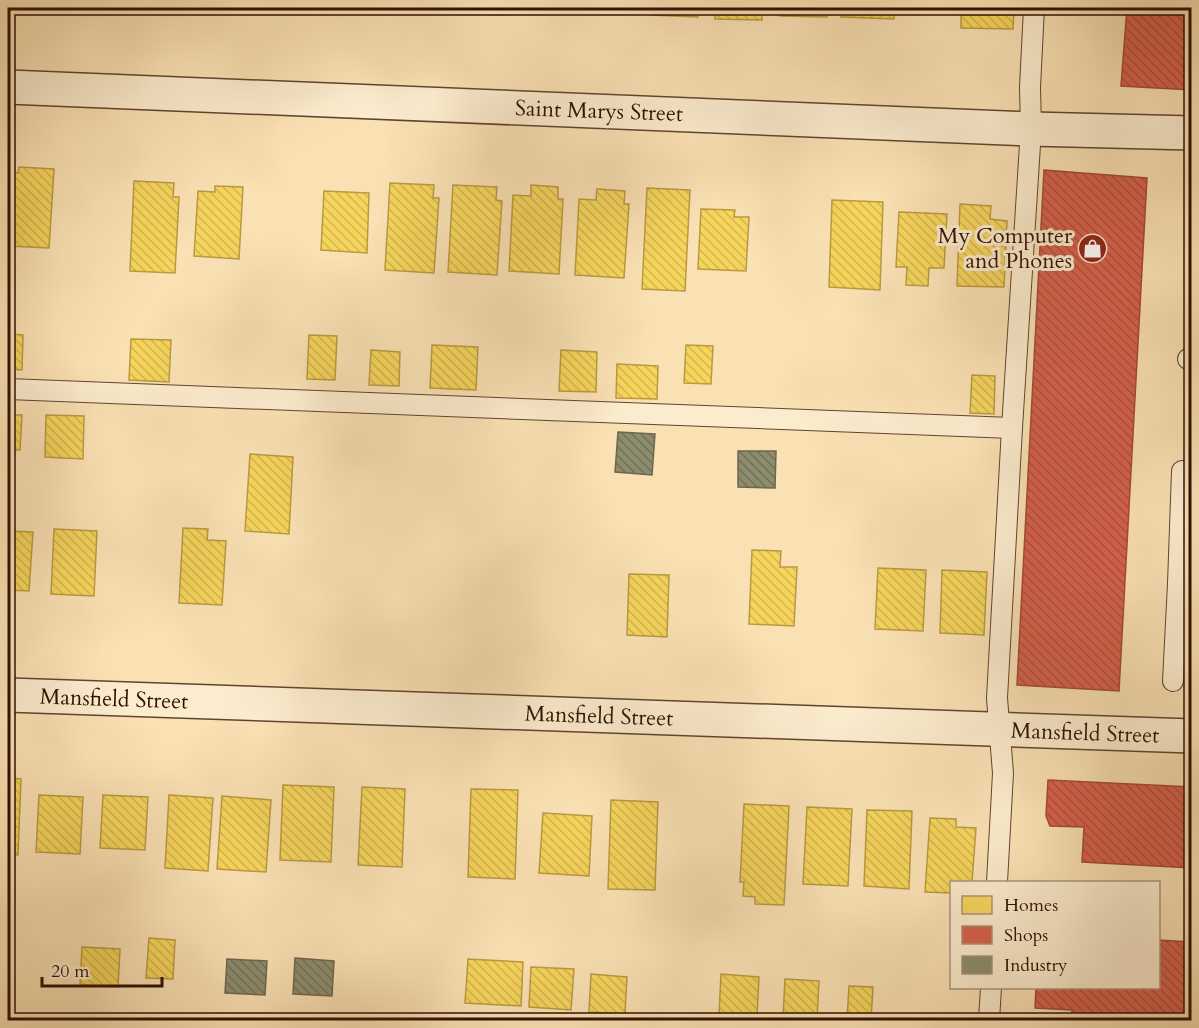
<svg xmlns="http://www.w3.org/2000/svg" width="1199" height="1028" font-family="Cardo,serif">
  <defs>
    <pattern id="homes-back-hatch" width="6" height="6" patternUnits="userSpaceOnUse" patternTransform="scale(1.5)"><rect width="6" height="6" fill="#f6d55c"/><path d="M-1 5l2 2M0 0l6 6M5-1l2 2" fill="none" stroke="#d3b64e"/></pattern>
    <pattern id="shops-back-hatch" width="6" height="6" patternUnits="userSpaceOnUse" patternTransform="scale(1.5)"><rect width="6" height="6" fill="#d6604d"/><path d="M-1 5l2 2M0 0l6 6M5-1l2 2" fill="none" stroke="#ae4e3e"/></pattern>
    <pattern id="industry-back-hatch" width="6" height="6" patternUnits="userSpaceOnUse" patternTransform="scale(1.5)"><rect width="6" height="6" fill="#8c8c6e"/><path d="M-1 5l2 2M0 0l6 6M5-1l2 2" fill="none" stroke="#737158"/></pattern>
  </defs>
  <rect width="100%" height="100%" fill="#fae1b4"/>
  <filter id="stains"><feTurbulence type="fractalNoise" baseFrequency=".00333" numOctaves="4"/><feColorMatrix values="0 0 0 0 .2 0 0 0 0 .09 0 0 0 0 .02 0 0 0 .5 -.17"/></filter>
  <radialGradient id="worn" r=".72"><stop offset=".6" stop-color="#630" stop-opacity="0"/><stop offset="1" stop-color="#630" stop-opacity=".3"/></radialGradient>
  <g fill="url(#homes-back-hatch)" stroke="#ba9a41" stroke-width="1.5">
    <path d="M396 8H442V11L395 10Z"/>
    <path d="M458 8H506L505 15 458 13Z"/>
    <path d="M589 8H637H610V12H589Z"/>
    <path d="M652 8H699L698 17 651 15Z"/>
    <path d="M715 8H762V20L715 19Z"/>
    <path d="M780 8H827V17L780 16Z"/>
    <path d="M841 8H894V19L841 17Z"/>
    <path d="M961 8H1014L1013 29 961 28Z"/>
    <path d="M19 167 54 169 49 248 8 246V172L18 173Z"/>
    <path d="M134 181 174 183 173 197H179L175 273 130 271Z"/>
    <path d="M390 183 434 185 433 198H439L434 273 385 270Z"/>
    <path d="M453 185 497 187 496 200 502 201 497 275 448 272Z"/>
    <path d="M531 185 558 187V199H563L559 274 509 271 513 195 531 196Z"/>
    <path d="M215 186 243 187 239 259 194 256 198 191 215 192Z"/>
    <path d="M647 188 690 190 685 291 642 289Z"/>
    <path d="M597 189 625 191 624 204H629L624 278 575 275 579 199 596 200Z"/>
    <path d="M324 191 369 193 367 253 321 250Z"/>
    <path d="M832 200 883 202 880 290 829 287Z"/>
    <path d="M960 204 991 206 990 219 1007 221 1004 287 957 286Z"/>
    <path d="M701 209 735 210 734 217H749L746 271 698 269Z"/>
    <path d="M899 212 947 214 944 268H929L928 286 906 285 907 267H896Z"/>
    <path d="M8 334 23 335 22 370 8 369Z"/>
    <path d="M309 335 337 336 335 380 307 379Z"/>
    <path d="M131 339 171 340 169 382 129 380Z"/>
    <path d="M432 345 478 347 476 390 430 388Z"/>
    <path d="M686 345 713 346 711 384 684 383Z"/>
    <path d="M371 350 400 352 399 386 369 385Z"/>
    <path d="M561 350 597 352 596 392 559 391Z"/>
    <path d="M617 364 658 366 657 399 616 398Z"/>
    <path d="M972 375 995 376 994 414 970 413Z"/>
    <path d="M8 415H22L20 450H8Z"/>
    <path d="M46 415 84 416 83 459 45 457Z"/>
    <path d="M250 454 293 457 289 534 245 531Z"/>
    <path d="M183 528 208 529 207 540 226 541 222 605 179 603Z"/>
    <path d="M54 529 97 531 94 596 51 594Z"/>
    <path d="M8 531 33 532 29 591 8 590Z"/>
    <path d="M752 550 781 551 780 567H797L794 626 749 624Z"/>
    <path d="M878 568 926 570 923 631 875 629Z"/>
    <path d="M942 570 987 572 984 635 940 633Z"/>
    <path d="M629 574 669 575 667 637 627 635Z"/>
    <path d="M8 778 21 779 18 855 8 854Z"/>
    <path d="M283 785 334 787 331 862 280 860Z"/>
    <path d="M362 787 405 789 402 867 358 865Z"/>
    <path d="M471 789 518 790 515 879 468 877Z"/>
    <path d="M39 795 83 797 80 854 36 852Z"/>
    <path d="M103 795 148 797 145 850 100 848Z"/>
    <path d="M169 795 213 798 208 871 165 868Z"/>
    <path d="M222 796 271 800 266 872 217 869Z"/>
    <path d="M611 800 658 802 655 890 608 889Z"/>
    <path d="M744 804 789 806 784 905 755 904V897L743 896 744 882H740Z"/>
    <path d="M807 807 852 809 848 886 803 884Z"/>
    <path d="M867 810 912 811 909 889 864 886Z"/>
    <path d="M543 813 592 816 589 876 539 873Z"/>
    <path d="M930 818 956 819V827L976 828 972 882H952V893L925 892Z"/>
    <path d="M149 938 175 940 173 979 146 978Z"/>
    <path d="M82 947 120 949 118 987 80 985Z"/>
    <path d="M468 959 523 962 521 1006 465 1003Z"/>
    <path d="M531 967 574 969 571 1010 529 1007Z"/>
    <path d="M591 974 627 977 625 1014 589 1012Z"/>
    <path d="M721 974 759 977 757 1017 719 1015Z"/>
    <path d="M785 979 819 981 817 1019 783 1017Z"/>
    <path d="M849 986 873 987 871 1020H847Z"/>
  </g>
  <g fill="url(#shops-back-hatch)" stroke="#a44836" stroke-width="1.5">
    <path d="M1127 8H1192V90L1121 86Z"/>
    <path d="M1044 170 1147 178 1119 691 1017 685Z"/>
    <path d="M1048 780 1192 787V868L1082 862 1084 827 1050 826 1046 816Z"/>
    <path d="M1158 940 1190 942 1186 1020H1071L1072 1010 1035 1008 1036 988H1158Z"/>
  </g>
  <g fill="url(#industry-back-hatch)" stroke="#70664d" stroke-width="1.5">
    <path d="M618 432 655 434 652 475 615 472Z"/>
    <path d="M738 451H776L775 488 738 487Z"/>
    <path d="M295 958 334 961 332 996 293 994Z"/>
    <path d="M227 959 267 961 265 995 225 993Z"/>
  </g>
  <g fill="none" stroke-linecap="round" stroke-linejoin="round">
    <defs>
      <g id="lane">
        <path d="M1188 359H1192"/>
        <path d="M8 389 1012 428"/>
        <path d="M1182 471 1178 584 1192 585"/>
        <path d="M1173 681 1178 584"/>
        <path d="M997 882 1003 773 997 698 1012 428 1031 129 1030 87 1034 8"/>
        <path d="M989 1020 991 988"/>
      </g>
      <g id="street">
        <path d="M8 87 1031 129 1192 133"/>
        <path d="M8 695 1192 736"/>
      </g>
    </defs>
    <use href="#lane" stroke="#61442e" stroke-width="22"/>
    <use href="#street" stroke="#61442e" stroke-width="36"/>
    <use href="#lane" stroke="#fcecce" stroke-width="20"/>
    <use href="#street" stroke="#fcecce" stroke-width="33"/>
  </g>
  <defs>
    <symbol id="shop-disc" viewBox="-11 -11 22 22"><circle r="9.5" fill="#8f2418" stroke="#fcecce"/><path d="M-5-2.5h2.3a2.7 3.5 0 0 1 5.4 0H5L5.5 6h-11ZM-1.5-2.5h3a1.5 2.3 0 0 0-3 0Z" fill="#fff"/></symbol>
  </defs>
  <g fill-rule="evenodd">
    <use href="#shop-disc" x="1076" y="232" width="33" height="33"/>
  </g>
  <g text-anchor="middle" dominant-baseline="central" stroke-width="6" stroke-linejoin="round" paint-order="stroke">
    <g font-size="22" fill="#2e0f01" stroke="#fcecce">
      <text transform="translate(599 111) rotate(2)">Saint Marys Street</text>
      <text transform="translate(114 699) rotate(2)">Mansfield Street</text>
      <text transform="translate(599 716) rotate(2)">Mansfield Street</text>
      <text transform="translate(1085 733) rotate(2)">Mansfield Street</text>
    </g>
    <g font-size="22" fill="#2e0f01" stroke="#fcecce" text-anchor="end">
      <text x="1072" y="236">My Computer<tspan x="1072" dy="25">and Phones</tspan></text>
    </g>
  </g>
  <rect width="1199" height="1028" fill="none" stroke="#fae1b4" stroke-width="30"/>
  <rect x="9" y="9" width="1181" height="1010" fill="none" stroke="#2e0f01" stroke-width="3"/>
  <rect x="15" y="15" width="1169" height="998" fill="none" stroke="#2e0f01" stroke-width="1.5"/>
  <rect x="950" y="881" width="210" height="108" fill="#fcecce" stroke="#aa947c" stroke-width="1.5"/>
  <rect x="962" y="896" width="30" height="18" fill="#f6d55c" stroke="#aa947c" stroke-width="1.5"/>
  <text x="1004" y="911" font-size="18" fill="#2e0f01">Homes</text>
  <rect x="962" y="926" width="30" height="18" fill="#d6604d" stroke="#aa947c" stroke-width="1.5"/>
  <text x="1004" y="941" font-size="18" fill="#2e0f01">Shops</text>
  <rect x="962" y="956" width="30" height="18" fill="#8c8c6e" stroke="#aa947c" stroke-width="1.5"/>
  <text x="1004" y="971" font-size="18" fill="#2e0f01">Industry</text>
  <path d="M42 977v9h120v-9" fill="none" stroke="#2e0f01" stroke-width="3"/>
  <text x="51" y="977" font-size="18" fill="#2e0f01" stroke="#fcecce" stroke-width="4.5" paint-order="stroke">20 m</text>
  <rect width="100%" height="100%" filter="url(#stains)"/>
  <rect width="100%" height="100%" fill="url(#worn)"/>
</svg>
